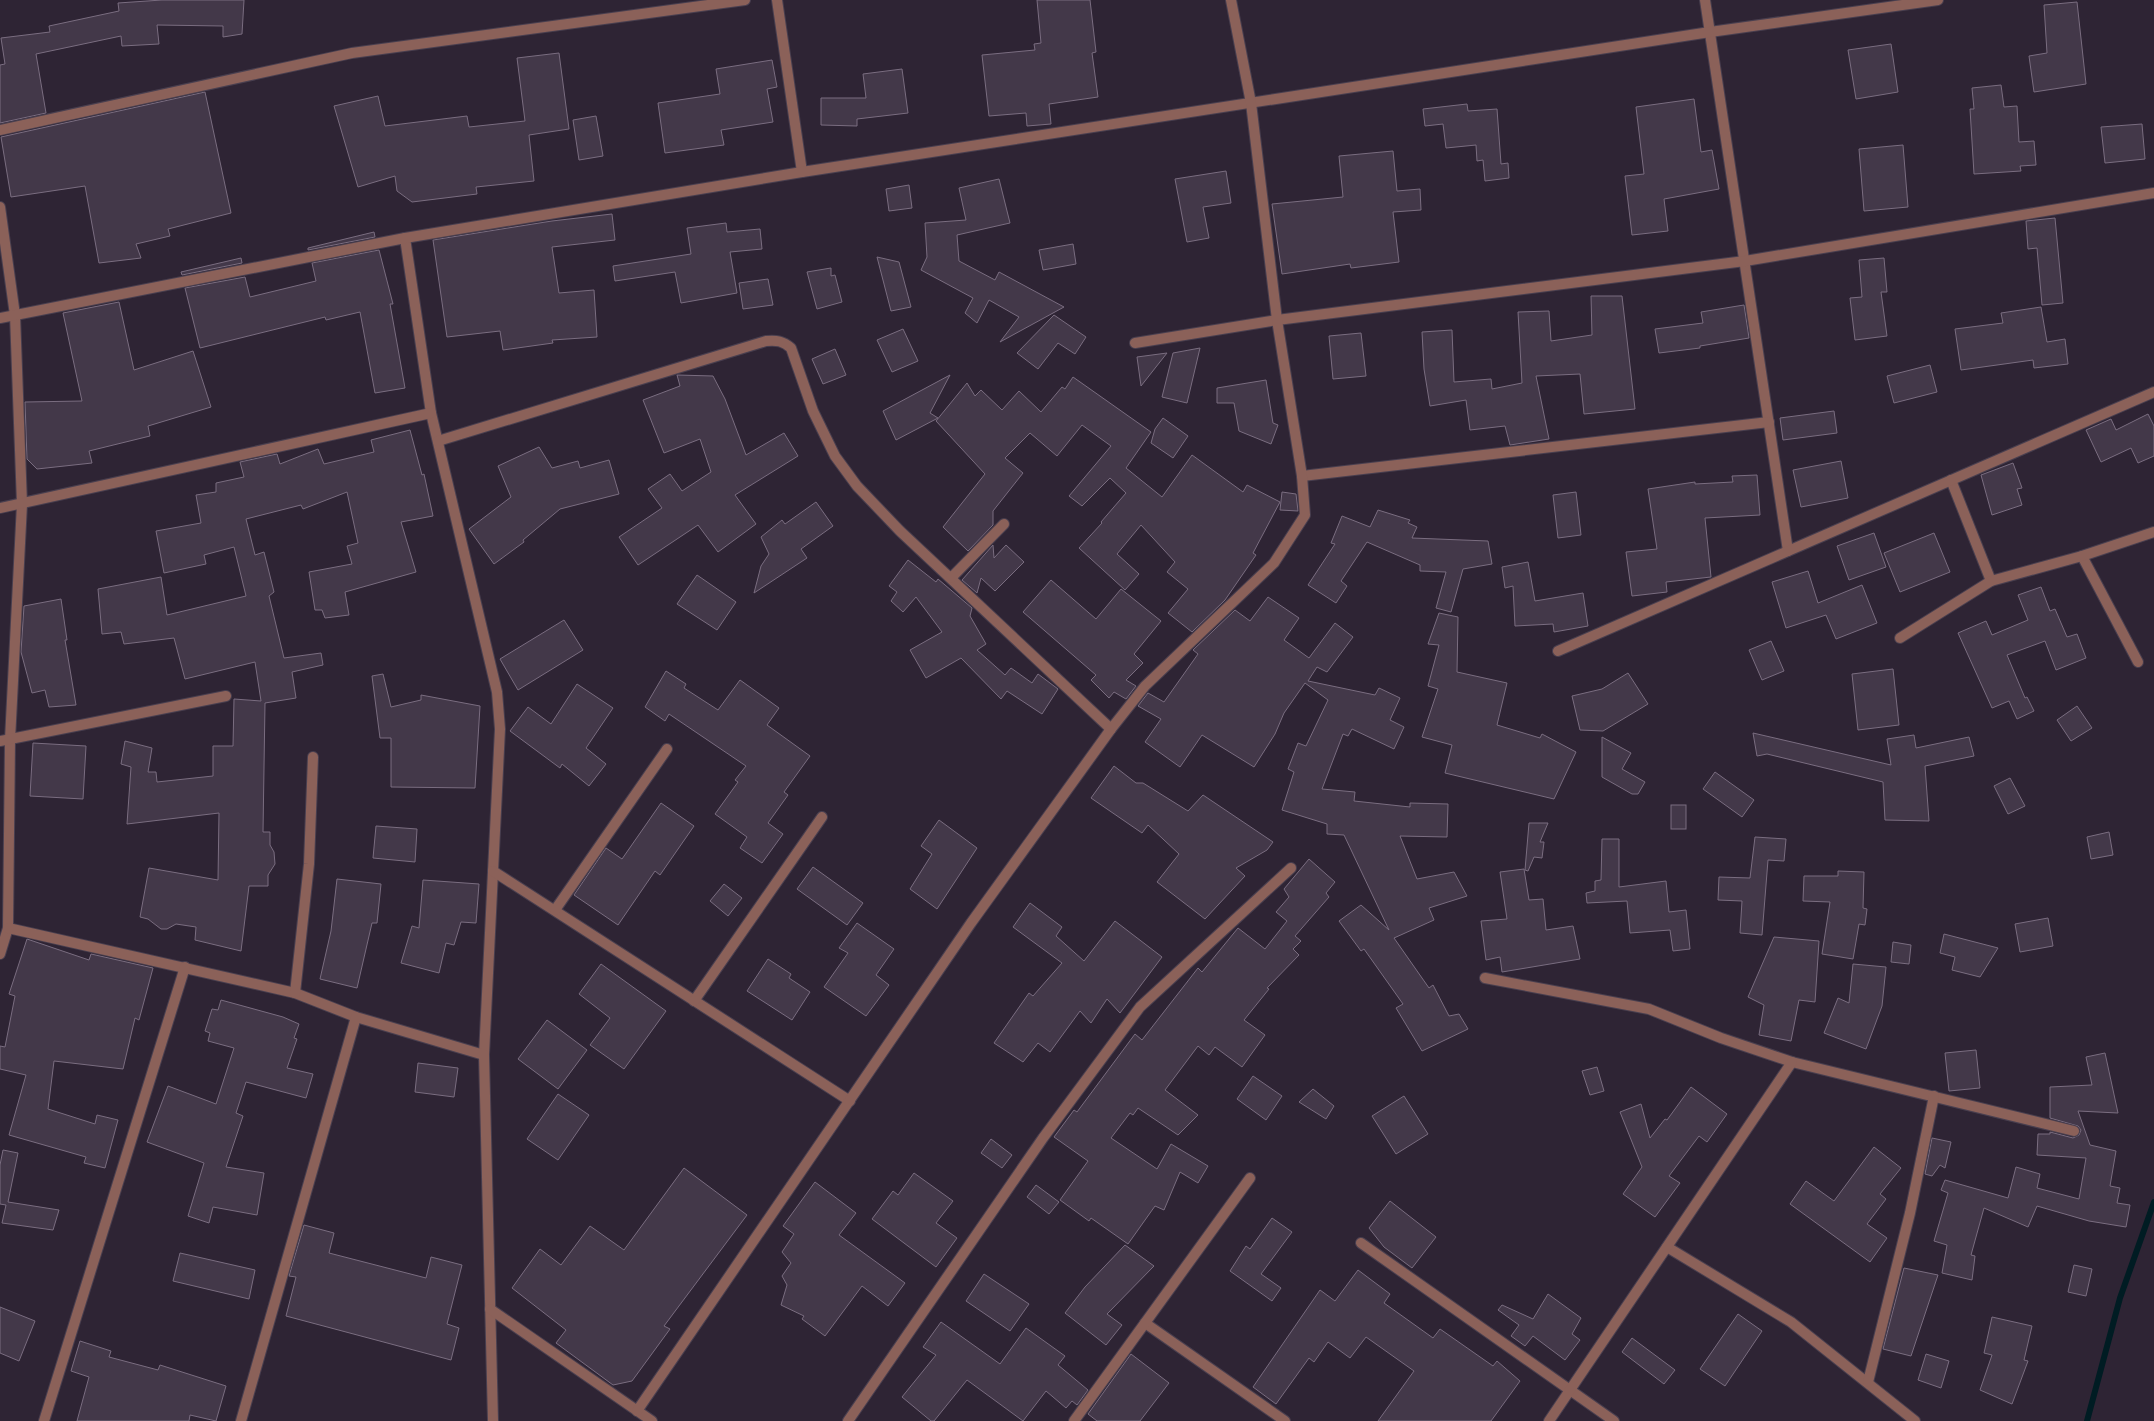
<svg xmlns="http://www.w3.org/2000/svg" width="2154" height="1421" font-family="'Golos Text',sans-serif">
  <rect width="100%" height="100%" fill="#2e2434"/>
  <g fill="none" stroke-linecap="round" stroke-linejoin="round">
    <path stroke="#001c23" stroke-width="6" d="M2087 1421 2120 1298 2154 1202"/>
  </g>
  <g fill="#433849" stroke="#7a6d80">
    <path d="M162 0H244L242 34 223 37V26L157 25 159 44 122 46 121 36 36 54 46 113 0 123V65L5 64 1 38 50 32 49 26 119 11 118 3Z"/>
    <path d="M1037 0H1090L1096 52 1092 53 1098 97 1049 104 1051 124 1027 126 1026 113 989 116 982 55 1035 50 1034 44 1041 43Z"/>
    <path d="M2077 2 2086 84 2034 92 2029 56 2047 53 2044 5Z"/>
    <path d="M1891 44 1898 92 1856 99 1848 50Z"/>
    <path d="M559 53 569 129 529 135 534 181 476 187 477 194 412 202 397 191 395 176 358 187 334 106 378 96 385 126 467 116 469 127 525 121 517 58Z"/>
    <path d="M772 60 777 87 767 89 773 122 721 130 724 145 665 153 658 103 720 94 716 69Z"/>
    <path d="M902 69 908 113 857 119V126L821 125V98H866L863 74Z"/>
    <path d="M2001 85 2004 107 2017 106 2019 142 2034 141 2036 165 2020 166 2021 171 1974 174 1970 109H1974L1972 88Z"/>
    <path d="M205 92 231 213 168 229 170 236 136 244 141 258 99 263 85 186 11 197 1 137Z"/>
    <path d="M1694 99 1701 152 1712 150 1719 189 1664 199 1668 231 1632 235 1625 176 1644 174 1636 107Z"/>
    <path d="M1467 104 1468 111 1497 109 1501 164 1508 163 1509 178 1485 181 1483 160 1477 161 1476 145 1446 148 1443 124 1425 126 1423 109Z"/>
    <path d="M596 116 603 156 579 160 573 120Z"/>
    <path d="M2142 124 2145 159 2105 163 2101 127Z"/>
    <path d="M1903 145 1908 207 1864 211 1859 149Z"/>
    <path d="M1393 151 1397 191 1420 189 1421 210 1393 212 1399 262 1351 268 1350 264 1282 274 1272 204 1343 197 1339 156Z"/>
    <path d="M1226 171 1231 203 1203 207 1209 238 1187 242 1175 179Z"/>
    <path d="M999 179 1010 223 957 235 959 261 995 280 999 272 1064 307 1000 342 1019 317 989 300 977 323 965 313 973 298 921 270 927 257 925 223 966 220 959 188Z"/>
    <path d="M909 185 912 208 889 211 886 189Z"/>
    <path d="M612 214 615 240 552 247 559 293 594 290 597 337 552 340 553 343 503 350 500 331 447 337 433 240 552 221Z"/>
    <path d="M2055 218 2063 303 2042 305 2037 248 2028 249 2026 221Z"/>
    <path d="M726 223 727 232 760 229 762 249 730 252 737 293 681 303 675 272 615 281 613 266 691 254 687 228Z"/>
    <path d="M374 232 375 237 308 250V248Z"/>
    <path d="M1073 244 1076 264 1043 270 1039 250Z"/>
    <path d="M379 250 393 304H390L405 388 375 393 360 312 326 320 325 317 200 348 185 288 245 277 250 297 316 281 312 263Z"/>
    <path d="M877 257 899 262 911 307 891 311Z"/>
    <path d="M241 258 242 263 182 275 181 272Z"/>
    <path d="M1884 258 1887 292H1881L1887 336 1855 340 1850 298 1862 297 1859 260Z"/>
    <path d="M831 268V276L835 275 842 302 817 309 807 272Z"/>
    <path d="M768 279 773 305 743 309 739 283Z"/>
    <path d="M1591 296H1622L1635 409 1584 414 1580 374 1536 376 1549 439 1510 445 1505 426 1470 430 1466 400 1430 406 1424 369 1422 332 1452 330 1454 382 1491 379 1492 389 1522 383 1518 312 1549 311 1551 341 1592 335Z"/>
    <path d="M119 302 134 370 193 351 211 407 148 426 150 436 89 451 92 463 37 469 27 459 25 402 82 401 63 313Z"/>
    <path d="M1744 305 1749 338 1700 346V348L1659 353 1655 329 1703 323 1701 312Z"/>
    <path d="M2041 307 2047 342 2065 339 2068 364 2034 368 2033 360 1961 370 1955 329 2003 323 2001 313Z"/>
    <path d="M1054 315 1086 337 1075 354 1058 343 1038 369 1017 353Z"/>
    <path d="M903 329 918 361 892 372 877 340Z"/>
    <path d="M1361 333 1366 376 1333 379 1329 336Z"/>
    <path d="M1200 348 1187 403 1162 397 1173 353Z"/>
    <path d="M835 349 846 375 823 384 812 359Z"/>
    <path d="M1167 353 1141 386 1137 357Z"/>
    <path d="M1930 365 1937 392 1894 403 1887 376Z"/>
    <path d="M677 375 713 376 725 399 746 455 784 433 798 456 735 495 756 524 718 552 698 525 638 565 619 537 662 508 648 489 670 474 682 491 711 472 700 439 664 453 643 400 680 386Z"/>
    <path d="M950 375 930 413 938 418 896 440 883 411Z"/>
    <path d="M1073 377 1151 432 1126 468 1162 497 1192 455 1243 492 1247 485 1280 502 1253 553 1256 555 1225 600 1192 632 1168 613 1188 589 1167 572 1175 562 1141 525 1117 554 1139 574 1125 590 1079 548 1102 523 1101 522 1126 493 1110 478 1082 506 1069 496 1111 446 1082 425 1057 456 1030 433 1005 458 1023 473 993 511V525L968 551 943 527 985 474 936 421 967 383 975 396 981 390 1002 410 1019 391 1041 412 1062 387 1065 389Z"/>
    <path d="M1266 380 1273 423 1278 425 1271 444 1239 431 1234 403H1217V388Z"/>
    <path d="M1834 411 1837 433 1783 440 1780 418Z"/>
    <path d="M2148 414 2154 426V456L2138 463 2131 448 2101 462 2086 430 2111 419 2116 430Z"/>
    <path d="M1163 418 1188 436 1173 458 1151 443 1155 429Z"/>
    <path d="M410 430 422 475 424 474 433 516 401 522 416 572 345 592 349 615 325 618 322 610H315L309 572 352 564 347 546 358 543 347 492 303 509 301 505 246 519 255 555 264 552 274 592 269 596 284 658 321 653 323 665 292 672 296 698 265 703 263 832H270V845L274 852 275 864 268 875V886H249L241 951 195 940 196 927 176 924 167 929H161L148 919 140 917 149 868 218 880 219 813 127 824 131 767 121 764 125 741 152 748 148 772H156L157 782 213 776V746H233L234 699 261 701 255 662 185 679 174 638 124 644 121 632 102 634 98 589 161 577 167 615 246 596 234 547 204 555 206 564 164 573 156 531 201 523 196 495 216 492V483L244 477 240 462 277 454 280 464 318 449 324 464 374 452 371 440Z"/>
    <path d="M539 447 552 468 578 461 580 468 609 460 619 494 560 509 523 540 524 542 494 564 469 529 511 497 498 466Z"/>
    <path d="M1841 461 1848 498 1801 507 1793 470Z"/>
    <path d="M2013 463 2022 488 2017 489 2022 505 1992 515 1981 475Z"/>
    <path d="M1757 475 1760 515 1705 518 1711 577 1666 582 1667 592 1632 596 1626 552 1657 549 1648 489 1695 482V484L1733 482 1732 476Z"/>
    <path d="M1282 492 1296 494 1298 511 1280 510Z"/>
    <path d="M1576 492 1581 535 1558 538 1553 495Z"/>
    <path d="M816 502 833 526 801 549 807 558 754 593 761 566 769 554 761 537 782 520 785 524Z"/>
    <path d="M1378 510 1410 520 1408 523 1417 527 1412 538 1488 541 1492 564 1463 569 1451 612 1436 608 1446 572 1420 571V565L1367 542 1341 581 1347 586 1336 603 1308 585 1335 544 1331 543 1342 516 1370 527Z"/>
    <path d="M1874 533 1886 567 1849 580 1837 546Z"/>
    <path d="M1934 533 1950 572 1900 592 1884 553Z"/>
    <path d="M993 545 994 558 1006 545 1024 562 995 591 981 578 977 593 962 580Z"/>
    <path d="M908 560 936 582 938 579 972 608 970 616 986 644 977 650 1005 675 1011 668 1032 683 1038 674 1058 689 1042 714 1007 691 1001 699 961 658 926 678 910 650 942 632 916 597 903 612 891 601 897 592 889 586Z"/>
    <path d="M1528 562 1535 601 1583 593 1588 626 1554 632 1553 624 1515 626 1513 586 1505 588 1502 567Z"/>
    <path d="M1808 571 1818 603 1862 585 1877 623 1836 639 1826 615 1786 628 1772 582Z"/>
    <path d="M697 575 736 602 717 630 677 604Z"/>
    <path d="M1051 580 1096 619 1121 589 1161 621 1134 654 1143 663 1126 680 1136 686 1126 699 1114 692 1109 698 1091 680 1096 675 1023 612Z"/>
    <path d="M2041 587 2050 611 2055 609 2067 637 2077 634 2086 658 2056 670 2045 641 2007 655 2025 698 2027 697 2034 711 2017 719 2009 701 1992 708 1958 633 1986 621 1992 635 2028 620 2018 595Z"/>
    <path d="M1268 597 1299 618 1284 640 1309 658 1335 623 1353 637 1327 672 1317 667 1308 681 1375 695 1379 688 1400 698 1390 720 1404 727 1394 749 1352 729 1348 736 1343 734 1322 789 1355 792 1354 801 1410 807V803L1448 804 1447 837 1400 836 1417 879 1454 872 1467 896 1429 908 1434 920 1394 938 1429 988 1433 985 1449 1016 1459 1014 1468 1029 1422 1051 1396 1008 1403 1004 1364 949 1361 951 1339 921 1361 905 1389 930 1344 835 1327 834V824L1282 810 1294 772 1288 769 1298 743 1306 746 1328 700 1305 683 1284 713 1275 734 1254 767 1202 735 1180 767 1145 742 1161 719 1138 706 1148 693 1164 702 1198 654 1193 650 1235 610 1250 621Z"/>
    <path d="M61 599 67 640H65L76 705 49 707 45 690 32 693 21 652 24 606Z"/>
    <path d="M1439 613 1458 617 1457 672 1507 683 1497 725 1540 738 1542 734 1576 752 1554 799 1445 773 1452 745 1422 737 1438 689 1428 686 1439 645 1428 644Z"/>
    <path d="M564 620 583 650 518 690 500 659Z"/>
    <path d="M1771 641 1784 671 1762 680 1749 650Z"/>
    <path d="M1893 669 1899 725 1858 730 1852 674Z"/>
    <path d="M666 671 686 684 684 688 718 710 740 680 779 708 767 725 810 756 784 792 788 795 768 823 783 834 762 863 740 848 747 837 715 814 738 782 735 780 746 766 669 714 665 721 645 707Z"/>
    <path d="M1628 673 1648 704 1603 731 1580 730 1572 696 1602 689Z"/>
    <path d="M383 674 391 707 421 700V695L480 706 475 788 391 787V738H380L372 676Z"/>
    <path d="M577 684 613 708 586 748 606 764 589 786 562 764 560 768 510 731 528 707 551 724Z"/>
    <path d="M2077 706 2092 728 2071 741 2057 720Z"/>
    <path d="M1753 733 1891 765 1887 739 1914 735 1916 748 1969 737 1974 756 1925 766 1929 821 1885 820 1883 782 1767 754 1757 756Z"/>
    <path d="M1602 737 1631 753 1622 769 1645 782 1638 794H1632L1602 777Z"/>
    <path d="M33 743 86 746 83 799 30 796Z"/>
    <path d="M1114 766 1136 783H1143L1188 811 1203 795 1273 842 1267 850 1236 868 1245 876 1205 919 1157 882 1179 854 1148 825 1142 833 1091 798Z"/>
    <path d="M1715 772 1754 800 1742 817 1703 789Z"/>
    <path d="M2010 778 2025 806 2008 814 1994 786Z"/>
    <path d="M661 803 694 826 660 875 655 871 618 925 574 895 606 848 622 859Z"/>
    <rect x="1671" y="805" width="15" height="24"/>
    <path d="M939 820 977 848 937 909 910 889 932 854 921 846Z"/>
    <path d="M1529 823H1548L1540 842H1544L1542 858 1534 857 1528 871 1525 870Z"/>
    <path d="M376 826 417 829 415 862 373 858Z"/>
    <path d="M2109 832 2113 855 2091 859 2087 837Z"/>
    <path d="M1755 837 1786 839 1784 861 1768 860 1762 935 1740 933 1742 901 1718 900 1719 877 1750 878Z"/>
    <path d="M1602 839H1619V887L1666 881 1669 912 1686 910 1690 949 1673 951 1670 930 1630 933 1627 901 1587 903 1586 893 1595 891V881L1601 880Z"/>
    <path d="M1309 859 1335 882 1326 893 1329 897 1295 936 1301 941 1293 949 1299 955 1267 988 1269 989 1244 1020 1265 1035 1242 1067 1215 1047 1209 1055 1198 1046 1165 1090 1198 1115 1178 1135 1138 1108 1133 1115 1130 1113 1111 1138 1157 1169 1171 1144 1208 1166 1198 1183 1180 1172 1164 1210 1155 1206 1128 1244 1091 1218 1089 1221 1060 1200 1088 1161 1054 1137 1074 1110 1077 1112 1135 1034 1142 1040 1198 968 1202 972 1238 928 1265 949 1287 921 1276 912 1289 897 1284 889Z"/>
    <path d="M813 867 863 903 847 925 797 889Z"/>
    <path d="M1524 869 1529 900 1543 899 1546 930 1573 926 1580 959 1502 972 1500 957 1486 960 1481 921 1507 919 1500 872Z"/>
    <path d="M1838 871 1864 872 1863 908 1867 909 1865 925 1859 924 1853 959 1822 954 1830 902 1803 901 1804 876H1838Z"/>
    <path d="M337 879 381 884 377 923H372L357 988 320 979 331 931Z"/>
    <path d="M423 880 479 884 476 923 461 922 454 945 446 943 439 973 401 963 412 926 419 928Z"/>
    <path d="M724 884 742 898 728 916 710 901Z"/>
    <path d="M1030 903 1062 927 1056 936 1084 961 1115 921 1162 957 1120 1013 1107 999 1091 1023 1080 1011 1050 1052 1038 1043 1023 1062 994 1043 1029 993 1033 996 1062 963 1013 927Z"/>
    <path d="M2048 918 2053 946 2020 952 2015 924Z"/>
    <path d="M857 923 894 949 876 975 889 985 866 1016 824 987 848 953 839 948Z"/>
    <path d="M1944 934 1998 948 1980 977 1952 970 1955 957 1940 953Z"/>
    <path d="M1774 937 1819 941 1815 1002 1799 1000 1791 1041 1759 1035 1764 1005 1748 997Z"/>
    <path d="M27 939 89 960 91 954 153 968 139 1020 135 1018 123 1069 54 1061 48 1109 95 1124 97 1115 118 1120 105 1168 84 1163 86 1157 9 1135 26 1075 0 1069V1046L5 1047 15 996 9 994Z"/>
    <path d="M1893 942 1911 945 1909 964 1891 962Z"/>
    <path d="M768 959 791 974 789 978 810 992 792 1020 747 991Z"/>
    <path d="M601 964 666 1011 624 1069 590 1045 610 1018 579 994Z"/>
    <path d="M1853 964 1886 967 1882 1006 1866 1049 1824 1033 1838 998 1849 1003Z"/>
    <path d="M221 1000 283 1017 299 1024 294 1038 297 1039 287 1068 313 1074 306 1098 246 1082 236 1113 243 1116 226 1167 264 1173 257 1215 213 1207 209 1223 188 1216 204 1163 147 1142 168 1086 216 1104 234 1048 208 1041 210 1033 205 1031 212 1009 218 1010Z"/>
    <path d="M547 1020 587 1050 558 1089 518 1059Z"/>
    <path d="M1976 1050 1980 1088 1949 1091 1945 1053Z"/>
    <path d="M2105 1053 2118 1113 2078 1111 2090 1145 2116 1151 2110 1186 2120 1188 2117 1203 2130 1205 2126 1227 2089 1221 2037 1206 2028 1227 1984 1208 1971 1255 1975 1256 1972 1280 1942 1273 1947 1245 1934 1241 1948 1193 1941 1190 1945 1180 2008 1198 2016 1167 2040 1174 2037 1188 2079 1199 2086 1158 2037 1155 2038 1134H2050V1132L2073 1138 2079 1135 2081 1130 2078 1126 2050 1118V1087L2092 1085 2086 1057Z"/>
    <path d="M418 1063 458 1068 454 1097 415 1092Z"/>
    <path d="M1597 1067 1604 1091 1590 1095 1582 1071Z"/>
    <path d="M1253 1076 1282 1096 1266 1120 1237 1099Z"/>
    <path d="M1691 1087 1727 1114 1707 1142 1699 1136 1669 1176 1680 1183 1655 1217 1623 1194 1642 1167 1620 1112 1641 1104 1650 1138 1665 1119 1667 1120Z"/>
    <path d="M1313 1089 1334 1106 1326 1119 1299 1102Z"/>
    <path d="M558 1094 589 1115 558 1160 527 1139Z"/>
    <path d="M1404 1096 1428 1134 1396 1154 1372 1116Z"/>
    <path d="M1932 1138 1951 1142 1945 1168 1940 1165 1932 1176 1925 1174Z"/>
    <path d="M991 1139 1012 1155 1002 1168 981 1153Z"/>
    <path d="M1874 1147 1901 1168 1880 1194 1886 1199 1867 1224 1887 1238 1870 1262 1790 1204 1806 1181 1834 1201Z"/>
    <path d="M3 1150 18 1153 8 1202 59 1210 53 1230 2 1223 6 1205 0 1204V1165Z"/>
    <path d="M684 1168 747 1215 664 1326 670 1329 632 1381 613 1385 556 1343 566 1330 512 1288 540 1249 561 1265 590 1226 624 1250Z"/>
    <path d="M914 1173 953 1201 936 1223 957 1238 936 1267 872 1219 893 1191 898 1195Z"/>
    <path d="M815 1182 856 1213 839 1235 905 1283 888 1306 862 1286 825 1336 802 1319 804 1316 781 1305 787 1285 782 1276 791 1263 782 1252 794 1234 783 1226Z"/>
    <path d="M1036 1185 1059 1202 1049 1214 1027 1197Z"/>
    <path d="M1390 1201 1436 1237 1412 1268 1384 1247 1369 1228Z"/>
    <path d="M1272 1218 1292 1232 1261 1274 1281 1288 1272 1301 1230 1271 1246 1246 1250 1249Z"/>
    <path d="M304 1225 334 1233 329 1253 426 1278 431 1257 462 1265 447 1324 459 1328 451 1360 286 1316 296 1277 289 1276Z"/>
    <path d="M1125 1245 1154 1266 1107 1314 1122 1325 1106 1345 1065 1313 1085 1287Z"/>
    <path d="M180 1253 255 1270 249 1299 173 1281Z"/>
    <path d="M2074 1265 2092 1269 2086 1296 2068 1292Z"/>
    <path d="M1904 1268 1938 1275 1911 1356 1883 1349Z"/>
    <path d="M1358 1270 1390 1294 1384 1303 1433 1338 1440 1329 1493 1366 1497 1361 1520 1381 1491 1421H1378L1414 1371 1366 1337 1350 1358 1328 1342 1314 1362 1309 1358 1276 1404 1253 1387 1320 1290 1335 1301Z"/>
    <path d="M984 1274 1029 1304 1010 1331 966 1301Z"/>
    <path d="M1548 1294 1581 1318 1572 1334 1580 1340 1565 1360 1533 1336 1525 1346 1511 1336 1519 1325 1498 1310 1502 1305 1533 1319Z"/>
    <path d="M0 1307 35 1321 19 1361 0 1353Z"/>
    <path d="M1738 1314 1762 1331 1725 1386 1700 1369Z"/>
    <path d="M1992 1317 2032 1326 2024 1360 2028 1361 2012 1404 1980 1390 1992 1355 1984 1353Z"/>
    <path d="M941 1322 1000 1364 1026 1328 1065 1356 1058 1365 1088 1390 1077 1405 1072 1401 1066 1408 1046 1391 1023 1421 967 1380 934 1421H931L902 1397 936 1355 923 1347Z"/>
    <path d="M1632 1338 1675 1370 1664 1384 1622 1352Z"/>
    <path d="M80 1341 111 1351 109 1357 158 1370 160 1365 226 1386 216 1421 190 1415 189 1421H77L89 1377 71 1371Z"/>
    <path d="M1131 1354 1169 1383 1140 1421H1097L1088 1414Z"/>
    <path d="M1926 1354 1949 1361 1941 1388 1918 1380Z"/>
  </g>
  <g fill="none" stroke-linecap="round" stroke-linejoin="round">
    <defs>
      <g id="minor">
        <path d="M777 0 802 172"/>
        <path d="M1705 0 1788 551"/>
        <path d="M0 130 352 53 745 0"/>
        <path d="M0 207 15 315 22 504 10 740 8 928 0 954"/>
        <path d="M405 238 431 413 497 692 500 729 484 1055"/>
        <path d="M0 318 405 238 802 172 1710 32 1938 0"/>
        <path d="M1135 343 1277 320 1745 261 2154 193"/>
        <path d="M438 441 766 341C777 340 783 341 791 348L813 411 835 456 857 486 900 531 1111 729"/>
        <path d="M1302 476 1769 422"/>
        <path d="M1951 480 1991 581"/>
        <path d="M0 508 431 413"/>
        <path d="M2082 556 2138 662"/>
        <path d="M951 578 1004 524"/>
        <path d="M1900 638 1991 581 2082 556 2154 532"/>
        <path d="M1558 651 2154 392"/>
        <path d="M0 741 226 696"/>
        <path d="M493 871 850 1101"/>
        <path d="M555 910 667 749"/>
        <path d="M8 928 295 993 356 1017 484 1055 493 1421"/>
        <path d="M1485 978 1649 1009 1721 1038 1792 1062 2074 1131"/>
        <path d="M295 993 309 864 313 757"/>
        <path d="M694 1001 822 817"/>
        <path d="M1361 1243 1614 1421"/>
        <path d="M1667 1247 1791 1322 1915 1421"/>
        <path d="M490 1309 652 1421"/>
        <path d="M1145 1323 1285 1421"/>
        <path d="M1868 1382 1910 1213 1934 1096"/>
        <path d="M637 1411 971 923 1111 729 1145 686 1274 563 1305 515 1302 476 1277 320 1251 103 1231 0"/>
        <path d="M44 1421 185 967"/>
        <path d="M241 1421 356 1017"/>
        <path d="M848 1421 1043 1138 1140 1007 1291 868"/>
        <path d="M1074 1421 1250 1178"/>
        <path d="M1549 1421 1792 1062"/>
      </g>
    </defs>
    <use href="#minor" stroke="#493f4f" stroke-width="12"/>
    <use href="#minor" stroke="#8b6159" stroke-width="10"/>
  </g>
</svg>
